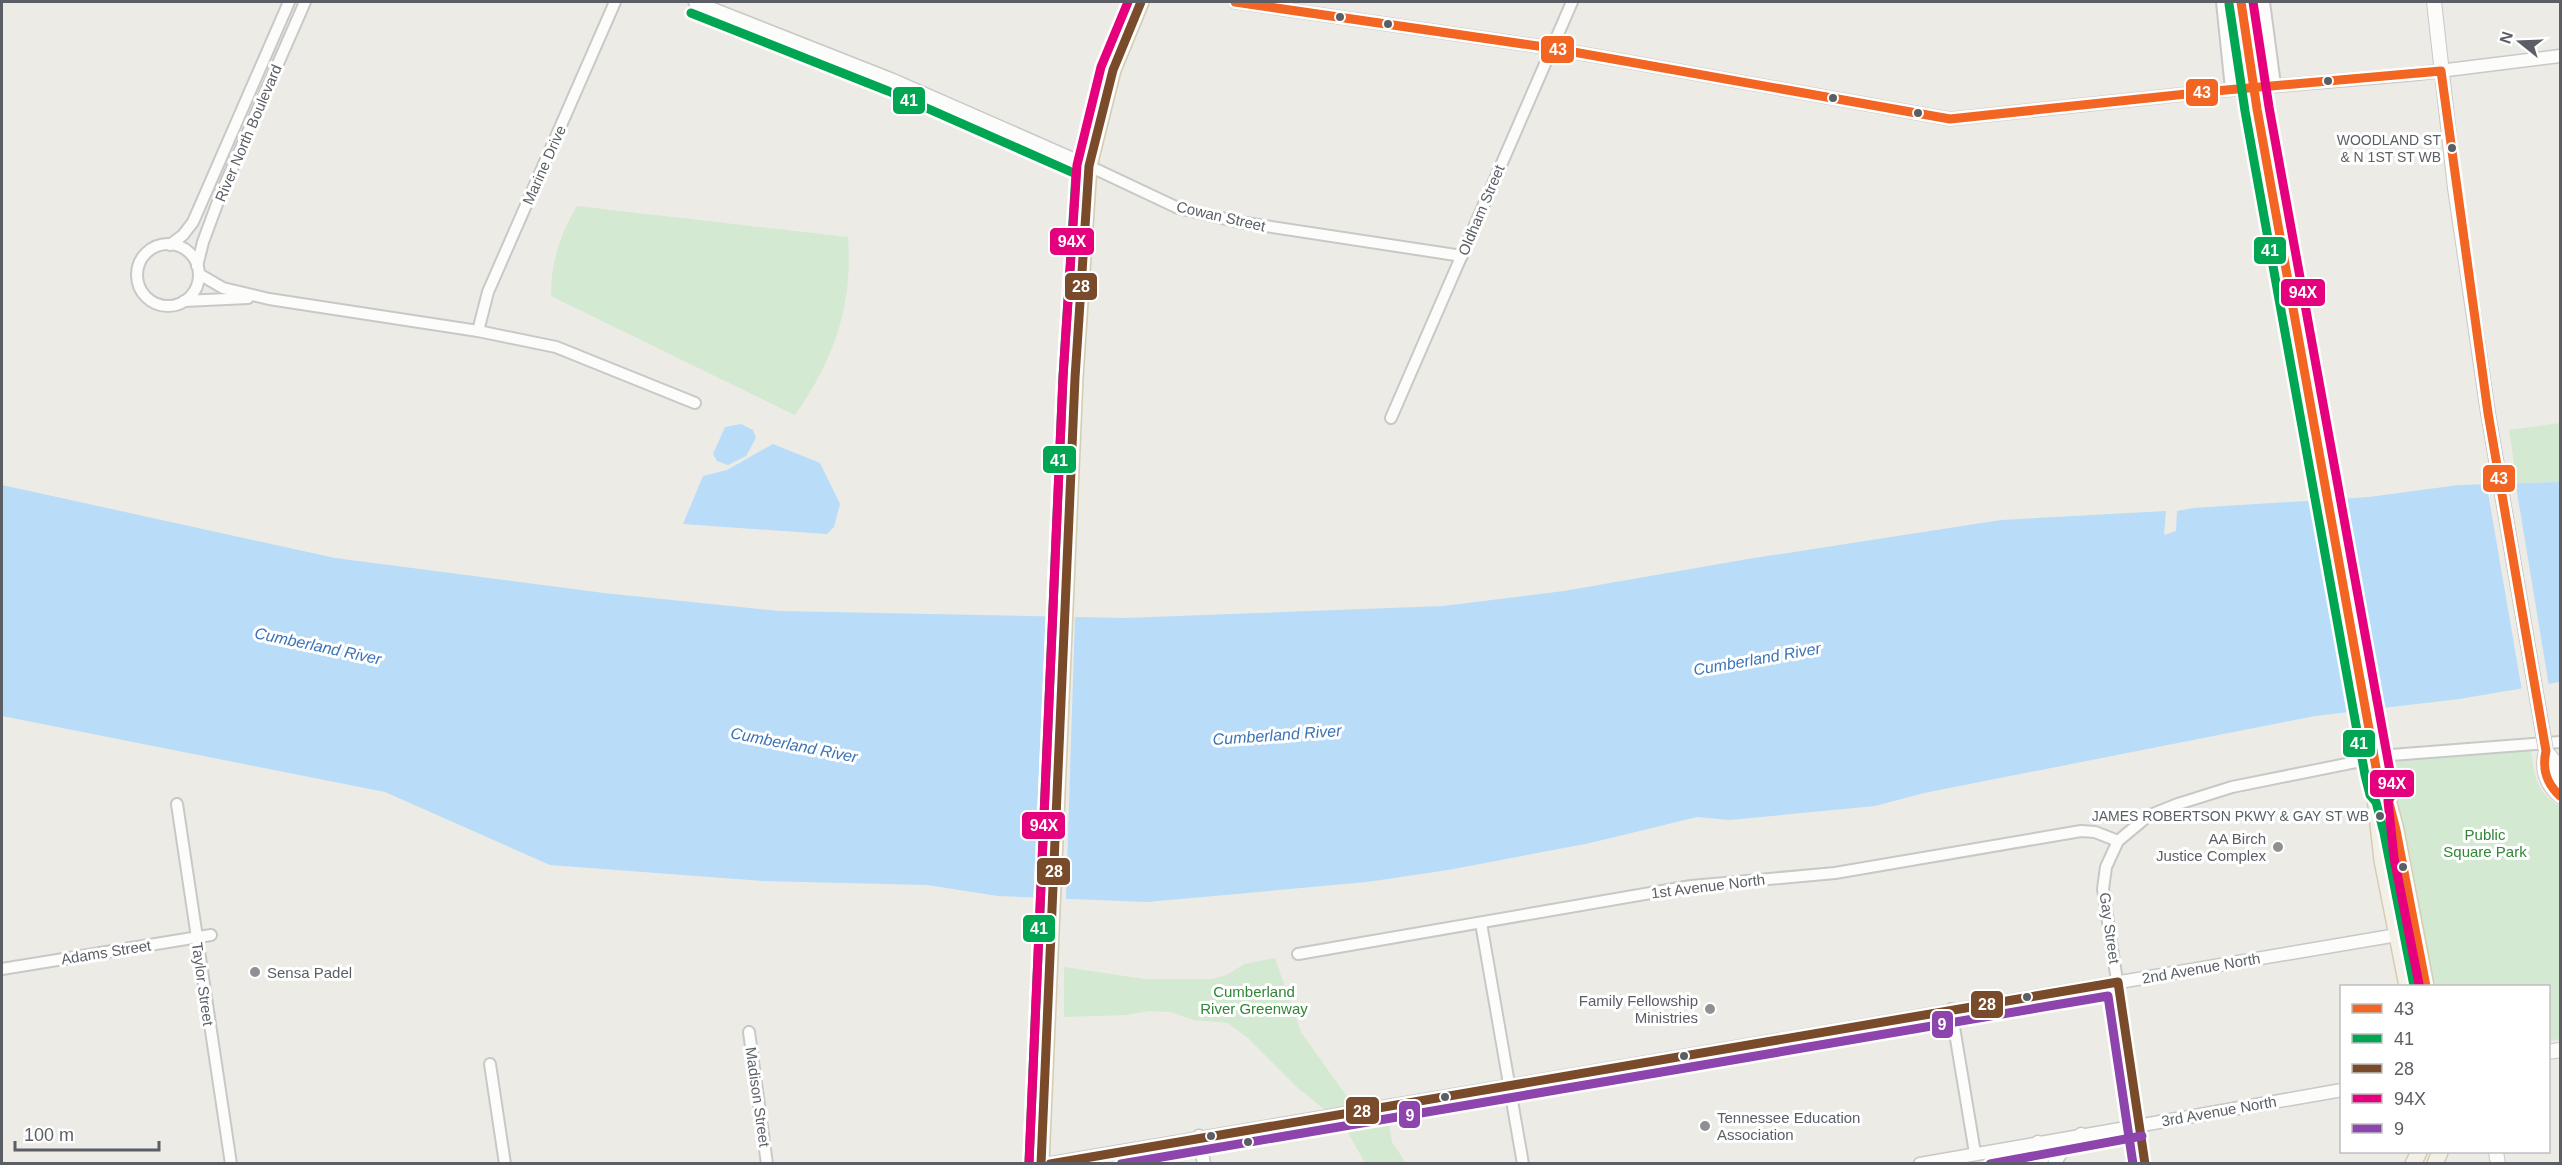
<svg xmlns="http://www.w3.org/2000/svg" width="2562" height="1165" font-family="Arial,sans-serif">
  <rect width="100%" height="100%" fill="#ecebe6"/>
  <g fill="#d3e9d1">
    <path d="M577 206 848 237C853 306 834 359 795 415L551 296C551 262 560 235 577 206Z"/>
    <path d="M2560 423V482L2517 483 2509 430Z"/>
    <path d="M2530 746C2534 772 2535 793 2560 806V1039L2549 1041 2548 986H2434L2411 859 2390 763 2400 761 2402 757Z"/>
    <path d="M1275 958 1301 1032 1347 1097 1388 1118 1392 1142 1406 1163H1365L1343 1124 1299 1089 1249 1039 1228 1023 1194 1020 1171 1012 1149 1011 1126 1015 1064 1017V967L1144 979H1212L1227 975 1244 964Z"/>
  </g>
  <g fill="#b9dcf8">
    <path d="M741 424 753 430 756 438 746 456 728 465 717 461 713 454 725 427Z"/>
    <path d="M773 444 820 463 840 504 834 527 827 534 683 524 703 476 727 470Z"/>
    <path d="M2560 482V682L2459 699 2315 716 1924 793 1875 806 1730 820 1697 817 1590 843 1448 870 1367 882 1147 902 998 896 927 885 763 881 550 865 385 792 2 716V485L335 558 604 593 779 611 1125 618 1443 606 1564 591 1748 559 2001 520 2166 511 2164 535 2176 531 2177 511 2193 508 2369 497 2459 485Z"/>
  </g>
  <g fill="#ecebe6">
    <path d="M2515 480 2549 686 2522 691 2486 481Z"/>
    <path d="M2343 496 2382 711 2351 715 2311 498Z"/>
    <path d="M1054 617H1075L1066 899 1041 898Z"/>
  </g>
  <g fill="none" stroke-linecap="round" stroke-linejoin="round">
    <defs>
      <g id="minor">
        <path d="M2222 2 2231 89"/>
        <path d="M2264 2 2275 85"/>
        <path d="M1089 166 1178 208 1239 222 1462 256"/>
        <circle cx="168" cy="275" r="31"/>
        <path d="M170 245 183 235 193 222 289 2"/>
        <path d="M197 266 203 242 220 196 305 2"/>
        <path d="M199 274 223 288 269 299 478 331 556 347 695 403"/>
        <path d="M184 301 248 298"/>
        <path d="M478 331 488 292 615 2"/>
        <path d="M1391 418 1572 2"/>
        <path d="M177 804 231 1164"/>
        <path d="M1481 923 1523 1164"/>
        <path d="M1298 954 1691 886 1835 873 2081 831 2095 832 2118 841"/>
        <path d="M2 969 211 935"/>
        <path d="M1951 1009 1975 1153"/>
        <path d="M749 1032 767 1164"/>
        <path d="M490 1064 505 1164"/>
        <path d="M2145 1164 2103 889 2106 867 2118 841 2148 816 2178 804 2232 787 2391 755 2560 742"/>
      </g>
      <g id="tertiary">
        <path d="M695 2 893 80 1089 166"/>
        <path d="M1235 2 1551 48 1950 119 2215 91 2415 74 2560 56"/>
        <path d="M1199 1136 1204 1164"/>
        <path d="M2038 1142 2042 1164"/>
        <path d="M1121 1154 1164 1164"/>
        <path d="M1047 1164 2397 935"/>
        <path d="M1920 1164 2342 1090"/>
        <path d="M2054 1164 2063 1150 2081 1134"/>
      </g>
      <g id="secondary">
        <path d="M2434 2 2455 188 2488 413"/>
        <path d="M2546 751C2541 770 2546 784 2560 796"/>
        <path d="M2546 751 2554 761 2560 777"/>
        <path d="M2548 1052 2560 1050"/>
        <path d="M2496 1152 2498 1164"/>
      </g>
      <g id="primary">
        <path d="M2377 773 2381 790 2387 795 2396 830 2426 986"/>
        <path d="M2381 790 2375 797 2382 860 2407 986"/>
        <path d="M1041 1164 1075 378 1089 166 1113 70 1141 2"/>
        <path d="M2413 1164 2419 1152"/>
        <path d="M2435 1164 2440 1152"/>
      </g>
    </defs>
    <use href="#minor" stroke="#c8c8c7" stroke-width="14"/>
    <use href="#tertiary" stroke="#c8c8c7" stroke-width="15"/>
    <use href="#secondary" stroke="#c8c9c8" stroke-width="16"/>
    <use href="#primary" stroke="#d5cdb3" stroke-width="18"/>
    <use href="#minor" stroke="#fcfcfb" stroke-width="10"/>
    <use href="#tertiary" stroke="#fcfcfb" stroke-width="12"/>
    <use href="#secondary" stroke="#fcfcfb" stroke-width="14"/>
    <use href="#primary" stroke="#f3f1e7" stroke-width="15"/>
    <defs>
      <path id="secondary-bridge" d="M2488 413 2546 751"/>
      <path id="primary-bridge" d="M2241 2 2257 109 2377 773"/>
    </defs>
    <use href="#secondary-bridge" stroke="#c8c9c8" stroke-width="16" stroke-linecap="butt"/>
    <use href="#primary-bridge" stroke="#d5cdb3" stroke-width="18" stroke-linecap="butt"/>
    <use href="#secondary-bridge" stroke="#fcfcfb" stroke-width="14"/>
    <use href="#primary-bridge" stroke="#f3f1e7" stroke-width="15"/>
    <defs>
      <g id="bus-1">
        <path d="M1235 2 1551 48 1950 119 2215 91 2441 71 2488 413 2546 751C2542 769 2546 783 2560 796"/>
        <path d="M2241 2 2257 109 2377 773 2381 790 2387 795 2396 830 2426 986"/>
      </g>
      <g id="bus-2">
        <path d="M2229 4 2245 111 2365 775 2370 795 2376 802 2384 833 2414 986"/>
        <path d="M691 13 888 91 1076 174 1063 377 1029 1163"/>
      </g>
      <g id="bus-3">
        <path d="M1041 1164 1075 378 1089 166 1113 70 1141 2"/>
        <path d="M1050 1164 2118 982 2145 1164"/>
      </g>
      <g id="bus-4">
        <path d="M2253 2 2269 107 2393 788 2392 795 2388 801 2394 858 2419 984"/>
        <path d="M1029 1163 1063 377 1077 165 1101 67 1128 2"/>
      </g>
      <g id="bus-5">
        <path d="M1121 1164 2108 996 2133 1164"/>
        <path d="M1990 1164 2142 1136"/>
      </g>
    </defs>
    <use href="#bus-1" stroke="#fff" stroke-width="14"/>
    <use href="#bus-2" stroke="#fff" stroke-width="14"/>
    <use href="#bus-3" stroke="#fff" stroke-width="14"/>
    <use href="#bus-4" stroke="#fff" stroke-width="14"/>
    <use href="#bus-5" stroke="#fff" stroke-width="14"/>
    <use href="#bus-1" stroke="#f26522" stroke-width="9"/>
    <use href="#bus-2" stroke="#00a651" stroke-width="9"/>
    <use href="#bus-3" stroke="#7a4b2a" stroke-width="9"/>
    <use href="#bus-4" stroke="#e5007d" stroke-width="9"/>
    <use href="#bus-5" stroke="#8e44ad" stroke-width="9"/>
  </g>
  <g fill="#5b5f65" stroke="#fff" stroke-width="2">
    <circle cx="1340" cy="17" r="5"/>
    <circle cx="1388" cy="24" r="5"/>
    <circle cx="2328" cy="81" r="5"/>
    <circle cx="1833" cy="98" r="5"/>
    <circle cx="1918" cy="113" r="5"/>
    <circle cx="2452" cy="148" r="5"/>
    <circle cx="2380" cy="816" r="5"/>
    <circle cx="2403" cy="867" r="5"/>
    <circle cx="2027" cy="997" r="5"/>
    <circle cx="1684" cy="1056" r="5"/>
    <circle cx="1445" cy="1097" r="5"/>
    <circle cx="1211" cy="1136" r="5"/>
    <circle cx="1248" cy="1142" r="5"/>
  </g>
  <g fill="#8e9092" stroke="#fff" stroke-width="2">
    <circle cx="2278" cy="847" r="6"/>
    <circle cx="255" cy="972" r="6"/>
    <circle cx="1710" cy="1009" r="6"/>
    <circle cx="1705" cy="1126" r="6"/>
  </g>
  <g text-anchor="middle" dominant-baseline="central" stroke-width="6" stroke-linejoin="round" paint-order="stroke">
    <g font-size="14" fill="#5b5f65" stroke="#fff" text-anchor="end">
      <text x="2441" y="140">WOODLAND ST<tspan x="2441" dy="17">&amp; N 1ST ST WB</tspan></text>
      <text x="2369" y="816">JAMES ROBERTSON PKWY &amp; GAY ST WB</text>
    </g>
    <g font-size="15" fill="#5b5f65" stroke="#fff">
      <text transform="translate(248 133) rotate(-67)">River North Boulevard</text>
      <text transform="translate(544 165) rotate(-66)">Marine Drive</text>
      <text transform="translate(1481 210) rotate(-67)">Oldham Street</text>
      <text transform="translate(1221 216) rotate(13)">Cowan Street</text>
      <text transform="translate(1708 886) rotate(-7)">1st Avenue North</text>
      <text transform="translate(2110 928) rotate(82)">Gay Street</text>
      <text transform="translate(106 952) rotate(-9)">Adams Street</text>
      <text transform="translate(2201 968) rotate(-10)">2nd Avenue North</text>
      <text transform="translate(203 984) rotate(82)">Taylor Street</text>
      <text transform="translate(758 1097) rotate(82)">Madison Street</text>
      <text transform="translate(2219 1111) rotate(-10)">3rd Avenue North</text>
    </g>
    <g font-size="15" fill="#318637" stroke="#fff">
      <text x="2485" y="834">Public<tspan x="2485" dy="17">Square Park</tspan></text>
      <text x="1254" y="991">Cumberland<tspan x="1254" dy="17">River Greenway</tspan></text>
    </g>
    <g font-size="15" fill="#5b5f65" stroke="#fff" text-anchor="end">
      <text x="2266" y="838">AA Birch<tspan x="2266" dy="17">Justice Complex</tspan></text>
      <text x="267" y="972" text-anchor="start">Sensa Padel</text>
      <text x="1698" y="1000">Family Fellowship<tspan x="1698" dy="17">Ministries</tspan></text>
      <text x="1717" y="1117" text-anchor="start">Tennessee Education<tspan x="1717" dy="17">Association</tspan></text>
    </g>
    <g font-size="16" font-style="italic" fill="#3b74b6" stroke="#fff">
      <text transform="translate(318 646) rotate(12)">Cumberland River</text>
      <text transform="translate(1757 659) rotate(-10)">Cumberland River</text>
      <text transform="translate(1277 735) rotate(-4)">Cumberland River</text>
      <text transform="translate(794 745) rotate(11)">Cumberland River</text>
    </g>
  </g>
  <g stroke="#fff" stroke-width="2">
    <rect x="1540" y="35" width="35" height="29" rx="6" fill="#f26522"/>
    <rect x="2185" y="78" width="34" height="29" rx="6" fill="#f26522"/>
    <rect x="892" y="86" width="34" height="29" rx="6" fill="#00a651"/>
    <rect x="1049" y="227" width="46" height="29" rx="6" fill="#e5007d"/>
    <rect x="2253" y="236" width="34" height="29" rx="6" fill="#00a651"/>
    <rect x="1064" y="272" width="34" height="29" rx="6" fill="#7a4b2a"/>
    <rect x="2280" y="278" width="46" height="29" rx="6" fill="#e5007d"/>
    <rect x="1042" y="445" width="35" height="29" rx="6" fill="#00a651"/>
    <rect x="2482" y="464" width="34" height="29" rx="6" fill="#f26522"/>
    <rect x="2342" y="729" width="34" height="29" rx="6" fill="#00a651"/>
    <rect x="2369" y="769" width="46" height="29" rx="6" fill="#e5007d"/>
    <rect x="1021" y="811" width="45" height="29" rx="6" fill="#e5007d"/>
    <rect x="1036" y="857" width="35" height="29" rx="6" fill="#7a4b2a"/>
    <rect x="1022" y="914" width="34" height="29" rx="6" fill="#00a651"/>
    <rect x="1970" y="990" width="34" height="29" rx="6" fill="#7a4b2a"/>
    <rect x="1931" y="1010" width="23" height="29" rx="6" fill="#8e44ad"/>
    <rect x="1345" y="1096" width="35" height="29" rx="6" fill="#7a4b2a"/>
    <rect x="1398" y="1100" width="23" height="29" rx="6" fill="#8e44ad"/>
  </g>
  <g font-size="16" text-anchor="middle" font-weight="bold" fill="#fff">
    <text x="1558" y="55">43</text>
    <text x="2202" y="98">43</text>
    <text x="909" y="106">41</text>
    <text x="1072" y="247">94X</text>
    <text x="2270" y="256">41</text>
    <text x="1081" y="292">28</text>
    <text x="2303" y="298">94X</text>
    <text x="1059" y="466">41</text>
    <text x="2499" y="484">43</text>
    <text x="2359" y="749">41</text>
    <text x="2392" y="789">94X</text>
    <text x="1044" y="831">94X</text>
    <text x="1054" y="877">28</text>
    <text x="1039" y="934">41</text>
    <text x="1987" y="1010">28</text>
    <text x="1942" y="1030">9</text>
    <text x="1362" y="1117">28</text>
    <text x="1410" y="1121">9</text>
  </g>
  <rect width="2562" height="1165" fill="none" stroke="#5b5f65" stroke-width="6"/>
  <rect x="2340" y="985" width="210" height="168" fill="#ffffff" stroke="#bdbfc1" stroke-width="1.5"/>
  <rect x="2352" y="1004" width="30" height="9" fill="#f26522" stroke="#bdbfc1" stroke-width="1.5"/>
  <text x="2394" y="1015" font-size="18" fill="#5b5f65">43</text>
  <rect x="2352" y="1034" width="30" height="9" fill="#00a651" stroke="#bdbfc1" stroke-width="1.5"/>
  <text x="2394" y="1045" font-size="18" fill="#5b5f65">41</text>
  <rect x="2352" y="1064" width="30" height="9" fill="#7a4b2a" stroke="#bdbfc1" stroke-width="1.5"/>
  <text x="2394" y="1075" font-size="18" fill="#5b5f65">28</text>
  <rect x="2352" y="1094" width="30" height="9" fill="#e5007d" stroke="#bdbfc1" stroke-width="1.5"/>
  <text x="2394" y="1105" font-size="18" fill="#5b5f65">94X</text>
  <rect x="2352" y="1124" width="30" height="9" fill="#8e44ad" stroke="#bdbfc1" stroke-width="1.5"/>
  <text x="2394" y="1135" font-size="18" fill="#5b5f65">9</text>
  <g transform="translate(2520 42) rotate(288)" stroke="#ffffff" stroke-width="4.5" paint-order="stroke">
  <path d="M0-4.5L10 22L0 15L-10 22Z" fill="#5b5f65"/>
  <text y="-9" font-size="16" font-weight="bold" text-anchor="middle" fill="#5b5f65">N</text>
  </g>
  <path d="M15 1141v9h144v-9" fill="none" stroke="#5b5f65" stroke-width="3"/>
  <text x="24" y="1141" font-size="18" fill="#5b5f65" stroke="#ffffff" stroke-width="4.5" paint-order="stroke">100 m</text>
</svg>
